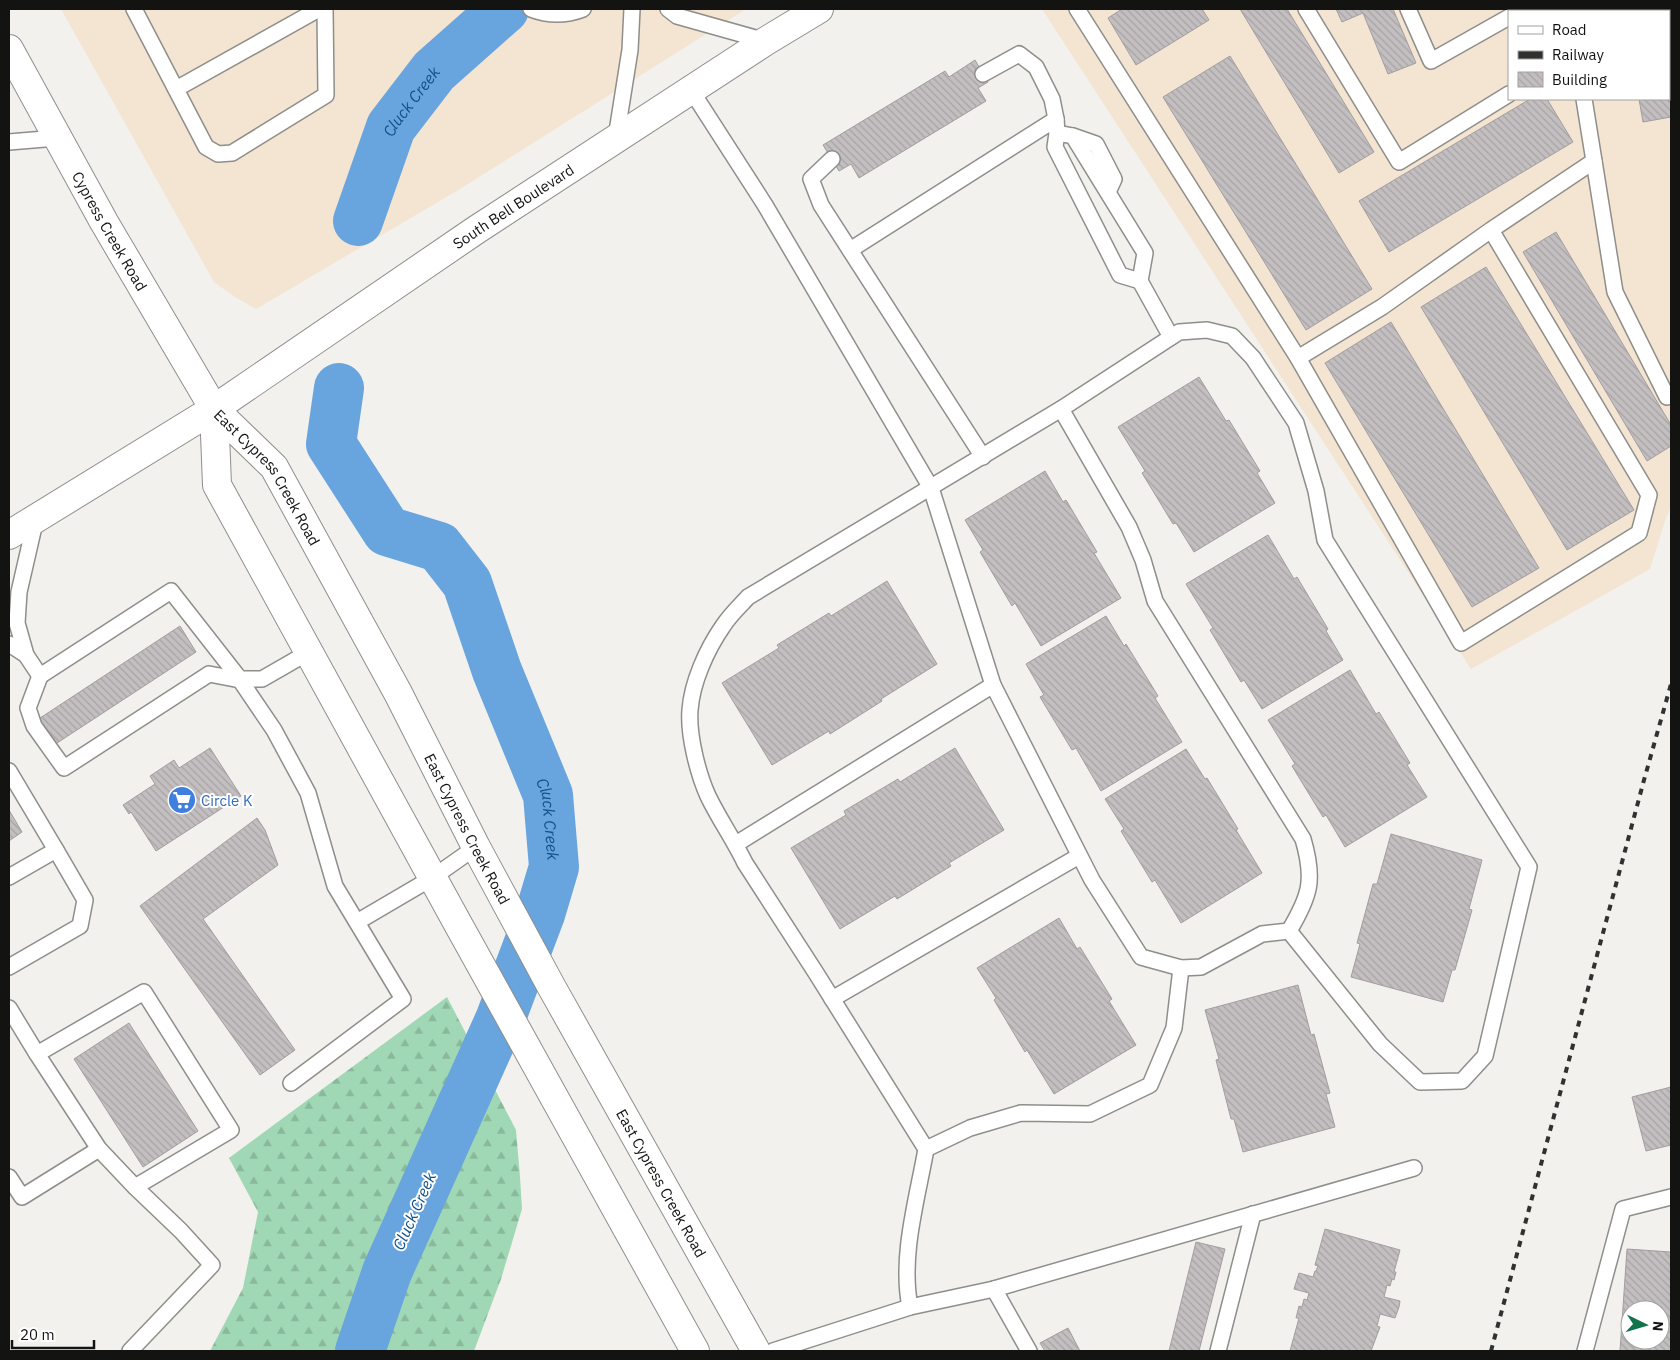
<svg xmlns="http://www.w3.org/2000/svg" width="1680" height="1360" font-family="'IBM Plex Sans',sans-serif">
  <defs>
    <pattern id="forest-firs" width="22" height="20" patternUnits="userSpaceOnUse" patternTransform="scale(1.25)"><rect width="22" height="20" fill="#a0d8b5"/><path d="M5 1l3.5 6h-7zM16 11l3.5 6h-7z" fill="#89b89b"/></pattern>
    <pattern id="building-back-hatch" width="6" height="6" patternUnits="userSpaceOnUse" patternTransform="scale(1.25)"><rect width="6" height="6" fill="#c3bec0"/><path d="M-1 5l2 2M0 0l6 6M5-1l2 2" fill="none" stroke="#a7a2a4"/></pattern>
  </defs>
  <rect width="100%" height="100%" fill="#f2f1ed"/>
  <g fill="#f3e5d1" fill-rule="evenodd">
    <path d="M61 9H746L460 189 256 309 235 297 214 282Z"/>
    <path d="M1042 9H1671V506L1665 521 1650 569 1471 669ZM1509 11H1669V99H1509Z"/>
  </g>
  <path fill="url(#forest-firs)" d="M447 997 516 1130 520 1177 522 1209 501 1279 474 1351H210L243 1288 258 1212 229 1158Z"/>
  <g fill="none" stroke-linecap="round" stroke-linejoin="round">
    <g stroke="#68a4dd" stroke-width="50">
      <path id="s1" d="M358 221 391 127 434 71 504 9"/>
      <path id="s2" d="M339 388 331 444 387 531 439 547 467 583 497 671 548 795 554 867 540 914 500 1020 387 1272 360 1351"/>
    </g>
  </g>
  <g fill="url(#building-back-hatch)" stroke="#a29ea0" fill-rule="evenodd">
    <path d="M1122 9H1202L1209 20 1136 65 1108 18Z"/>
    <path d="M1240 9H1287L1374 152 1339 173Z"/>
    <path d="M1336 9H1393L1416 63 1388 74 1363 13 1342 22Z"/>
    <path d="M1622 9H1671V117L1643 122 1639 99H1669V11H1623Z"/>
    <path d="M1230 56 1372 289 1306 330 1163 97Z"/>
    <path d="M975 60 988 82 978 88 986 101 859 178 851 164 839 171 823 145 945 71 949 77Z"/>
    <path d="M1530 99H1547L1573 142 1389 252 1359 201Z"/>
    <path d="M1556 232 1671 425V446L1647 461 1523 252Z"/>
    <path d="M1486 267 1634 510 1567 550 1421 307Z"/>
    <path d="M1391 322 1539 568 1472 607 1325 363Z"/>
    <path d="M1199 377 1226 421 1229 420 1260 471 1257 473 1275 503 1194 552 1176 523 1173 524 1142 473 1145 471 1118 427Z"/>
    <path d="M1045 471 1063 502 1066 500 1097 552 1094 553 1121 598 1041 646 1015 603 1012 606 980 552 983 550 965 520Z"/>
    <path d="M1268 535 1294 579 1297 577 1328 629 1326 631 1343 660 1262 709 1244 680 1241 682 1210 630 1213 628 1186 584Z"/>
    <path d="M887 581 937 664 881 699 882 701 830 734 829 731 772 765 722 683 779 648 777 645 829 613 831 616Z"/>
    <path d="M1106 616 1124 646 1126 644 1158 696 1155 698 1182 742 1101 791 1076 748 1072 750 1040 697 1044 695 1026 664Z"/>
    <path d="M180 626 196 652 54 745 37 720Z"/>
    <path d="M1350 670 1376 714 1379 712 1410 763 1407 765 1427 797 1345 847 1326 815 1323 817 1292 766 1295 764 1268 720Z"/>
    <path d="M210 748 241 796 156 851 131 812 129 814 123 805 155 784 150 776 174 760 179 768Z"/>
    <path d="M955 748 1004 830 949 863 951 866 897 899 895 896 840 929 791 848 846 815 844 811 898 779 900 782Z"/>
    <path d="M1186 749 1205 779 1207 778 1238 829 1236 830 1262 873 1181 923 1155 880 1152 882 1121 831 1124 829 1105 799Z"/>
    <path d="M9 810 22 832 9 841Z"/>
    <path d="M257 818 265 830 278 865 203 919 295 1050 260 1075 140 906Z"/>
    <path d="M1391 834 1482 860 1469 909 1472 910 1455 970H1452L1443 1002 1351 977 1360 944 1357 943 1373 884H1377Z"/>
    <path d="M1059 918 1077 949 1080 947 1112 999 1109 1001 1136 1045 1054 1094 1027 1050 1025 1052 994 1000 996 998 977 968Z"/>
    <path d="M1298 985 1311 1035 1314 1034 1330 1093 1326 1094 1335 1127 1243 1152 1234 1119H1231L1216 1060 1219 1059 1205 1010Z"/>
    <path d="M129 1023 198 1131 143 1167 74 1059Z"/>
    <path d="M1671 1087V1145L1646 1151 1632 1097Z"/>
    <path d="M1325 1229 1400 1250 1394 1272H1396L1394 1280 1392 1279 1390 1286 1387 1285 1384 1297 1400 1301 1399 1307 1395 1318 1380 1314 1377 1326 1380 1327 1371 1351H1290L1299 1318H1296L1299 1306 1302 1307 1304 1299 1307 1300 1309 1293 1294 1289 1299 1273 1313 1277 1315 1271H1316L1318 1266 1315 1265Z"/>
    <path d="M1196 1242 1225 1249 1199 1351H1169Z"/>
    <path d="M1627 1249 1671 1252V1351H1620ZM1630 1310H1660V1340H1630Z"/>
    <path d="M1068 1328 1080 1351H1045L1040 1343Z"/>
  </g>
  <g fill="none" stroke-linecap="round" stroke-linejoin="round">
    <defs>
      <g id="lane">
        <path d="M134 9 206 147 218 154 232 153 326 95 325 9"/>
        <path d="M531 9C549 16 565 16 583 9"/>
        <path d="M668 9 677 16 766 41"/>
        <path d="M1077 9 1298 358"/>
        <path d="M1306 9 1399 162 1509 94"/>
        <path d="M1408 9 1431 61 1509 17"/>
        <path d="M1519 11 1523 9"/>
        <path d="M983 74 1019 54 1036 67 1052 99 1056 119 1057 133 1055 147 1120 275 1140 281"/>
        <path d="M176 89 319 9"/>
        <path d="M691 90 765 205 931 488 993 685 1092 880 1141 957 1181 968 1201 967 1262 934 1289 931C1310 896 1315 880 1303 839L1155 601 1143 560 1129 527 1061 409"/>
        <path d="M1057 133 1073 136 1145 253 1140 281 1171 337"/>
        <path d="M1073 136 1096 144 1114 179 1108 192"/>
        <path d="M616 138 630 50 632 9"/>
        <path d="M9 142 57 138"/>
        <path d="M832 159 811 179 821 205 983 457"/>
        <path d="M1594 161 1615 292 1667 397"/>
        <path d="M1491 230 1649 495 1639 533 1461 643 1298 358 1382 307 1491 230 1594 161 1584 99"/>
        <path d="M850 250 1056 119"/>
        <path d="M9 644 26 655 17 623 19 592 36 518"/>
        <path d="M26 655 40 676 28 708 34 726 64 768 209 674 235 679H262L309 652"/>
        <path d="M40 676 171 591 236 674 274 730 308 793 335 886 403 999 291 1083"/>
        <path d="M9 771 56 850"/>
        <path d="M736 844 993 685"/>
        <path d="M9 877 56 850 85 900 80 926 9 967"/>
        <path d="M357 922 432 878 476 847"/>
        <path d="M1181 968 1174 1028 1150 1085 1090 1114 1021 1113 970 1128 926 1149 816 973 745 863C734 840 719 819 708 796 698 774 688 735 690 710 692 682 707 649 723 626 730 615 740 606 748 597L1061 409 1179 332 1207 330 1232 336 1253 358 1296 423 1316 491 1325 540 1529 867 1485 1056 1462 1081 1420 1082 1380 1044 1289 931"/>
        <path d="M832 999 1079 856"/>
        <path d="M9 1008 37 1054 99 1149 135 1187 181 1231 212 1265 130 1351"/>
        <path d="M37 1054 144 992 231 1130 135 1187"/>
        <path d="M9 1177 22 1197 99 1149"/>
        <path d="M994 1289 1029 1351"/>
        <path d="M910 1307C900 1256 917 1200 926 1149"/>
        <path d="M773 1351 910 1307 994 1289 1414 1168"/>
        <path d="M1218 1351 1253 1214"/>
        <path d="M1585 1351 1623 1209 1671 1197"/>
      </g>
      <g id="secondary">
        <path id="s3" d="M9 49 104 222 214 409 274 467 398 693 476 847 551 986 756 1351"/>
        <path d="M214 409 217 485 458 924 695 1351"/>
      </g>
      <g id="primary">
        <path id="s4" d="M9 535 214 409 476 230 766 41 819 9"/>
      </g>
    </defs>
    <use href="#lane" stroke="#8f8e8a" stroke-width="18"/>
    <use href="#secondary" stroke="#8f8e8a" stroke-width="30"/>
    <use href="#primary" stroke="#8f8e8a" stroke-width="30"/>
    <use href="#lane" stroke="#fff" stroke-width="15"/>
    <use href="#secondary" stroke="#fff" stroke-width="28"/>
    <use href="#primary" stroke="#fff" stroke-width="28"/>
    <path stroke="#31312f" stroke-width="4" stroke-dasharray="6 6" stroke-linecap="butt" d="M1491 1351 1644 780 1671 684"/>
  </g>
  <defs>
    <symbol id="supermarket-disc" viewBox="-11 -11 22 22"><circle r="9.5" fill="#3f7fe0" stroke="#fff"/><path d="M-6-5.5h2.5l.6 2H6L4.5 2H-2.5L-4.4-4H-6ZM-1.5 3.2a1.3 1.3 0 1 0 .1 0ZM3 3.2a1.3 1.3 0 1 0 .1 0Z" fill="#fff"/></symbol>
  </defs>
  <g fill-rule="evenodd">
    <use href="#supermarket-disc" x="166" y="784" width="32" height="32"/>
  </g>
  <g text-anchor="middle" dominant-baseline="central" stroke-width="4" stroke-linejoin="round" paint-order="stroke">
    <g font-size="15" fill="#131312" stroke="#fff">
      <text stroke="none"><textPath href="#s4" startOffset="602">South Bell Boulevard</textPath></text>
      <text stroke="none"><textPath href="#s3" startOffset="208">Cypress Creek Road</textPath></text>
      <text stroke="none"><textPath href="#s3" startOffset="502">East Cypress Creek Road</textPath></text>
      <text stroke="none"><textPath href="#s3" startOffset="908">East Cypress Creek Road</textPath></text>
      <text stroke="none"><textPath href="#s3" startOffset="1312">East Cypress Creek Road</textPath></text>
    </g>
    <g font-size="15" fill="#366cbe" stroke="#fff" text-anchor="start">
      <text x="201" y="800">Circle K</text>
    </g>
    <g font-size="16" font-style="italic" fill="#105287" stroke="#fff">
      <text stroke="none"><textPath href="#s1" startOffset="132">Cluck Creek</textPath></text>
      <text stroke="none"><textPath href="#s2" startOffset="511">Cluck Creek</textPath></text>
      <text transform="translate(414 1211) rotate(-66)">Cluck Creek</text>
    </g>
  </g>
  <rect width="1680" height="1360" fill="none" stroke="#131312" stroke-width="20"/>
  <rect x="1508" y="10" width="162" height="90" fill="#ffffff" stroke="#a1a1a0"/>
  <rect x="1518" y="26" width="25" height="8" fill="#ffffff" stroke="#a1a1a0"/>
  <text x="1552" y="35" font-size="15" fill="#131312">Road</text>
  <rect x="1518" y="51" width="25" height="8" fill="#31312f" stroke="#a1a1a0"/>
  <text x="1552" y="60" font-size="15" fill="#131312">Railway</text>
  <rect x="1518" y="72" width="25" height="15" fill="url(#building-back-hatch)" stroke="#a1a1a0"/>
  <text x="1552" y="85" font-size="15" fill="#131312">Building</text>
  <g transform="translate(1645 1325) rotate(95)"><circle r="24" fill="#ffffff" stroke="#a1a1a0"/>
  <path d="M0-4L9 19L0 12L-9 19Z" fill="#11744b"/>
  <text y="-8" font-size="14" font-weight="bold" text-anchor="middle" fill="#131312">N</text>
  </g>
  <path d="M12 1340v8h82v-8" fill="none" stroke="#131312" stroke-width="2.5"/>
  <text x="20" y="1340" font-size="15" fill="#131312" stroke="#ffffff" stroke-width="4" paint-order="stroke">20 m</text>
</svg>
